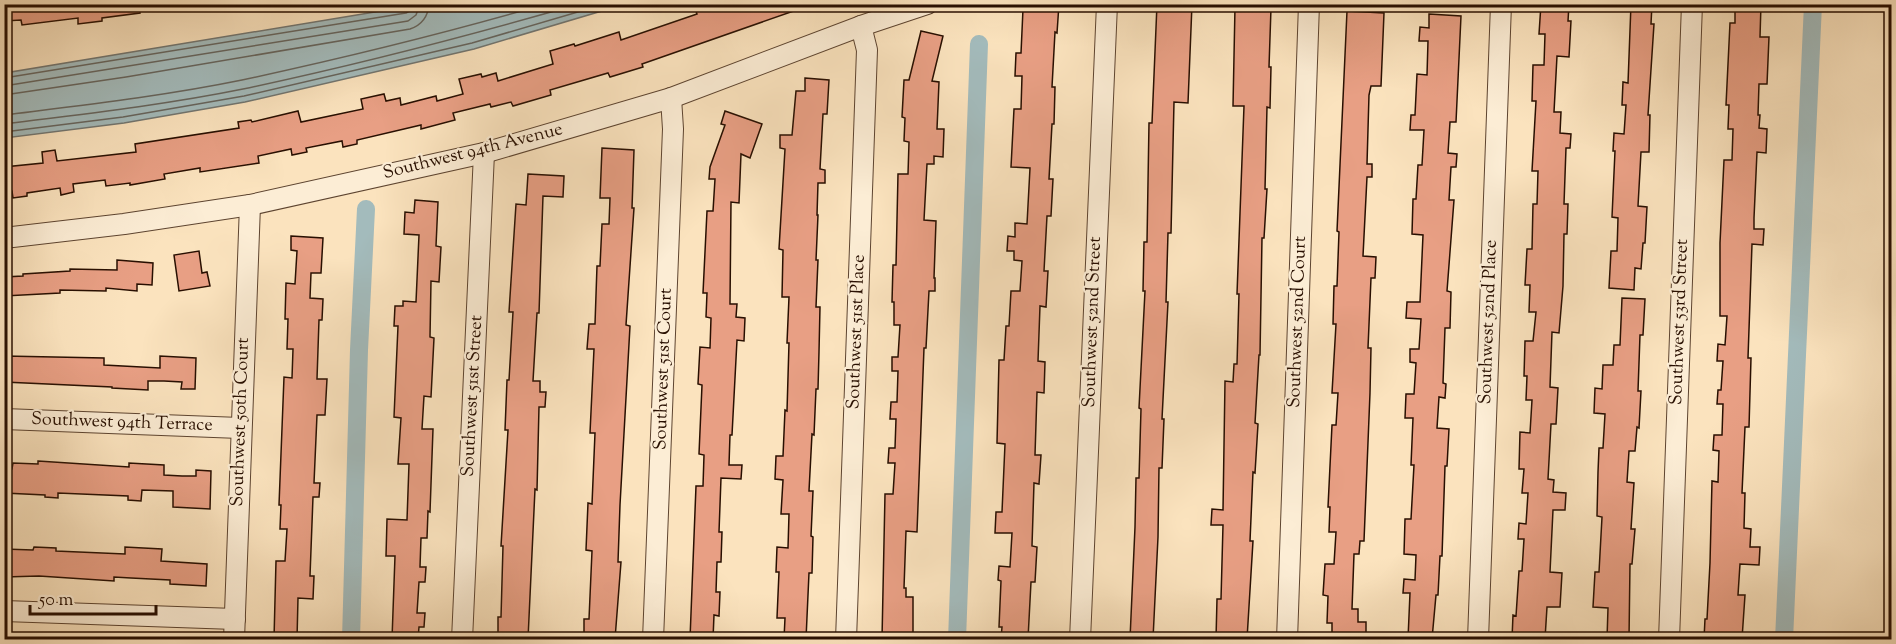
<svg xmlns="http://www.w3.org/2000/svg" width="1896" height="644" font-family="'Sorts Mill Goudy',serif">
  <rect width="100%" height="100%" fill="#fbe3be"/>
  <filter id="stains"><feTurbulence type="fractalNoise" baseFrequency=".00333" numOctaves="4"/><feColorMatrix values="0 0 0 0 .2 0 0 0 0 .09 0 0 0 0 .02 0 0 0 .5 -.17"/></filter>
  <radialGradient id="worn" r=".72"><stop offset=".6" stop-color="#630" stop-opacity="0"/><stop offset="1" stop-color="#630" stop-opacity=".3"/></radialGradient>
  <path fill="#a3bbbc" stroke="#727671" stroke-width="1.5" d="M423 4 622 5 474 49 245 102 124 123 5 138V73Z"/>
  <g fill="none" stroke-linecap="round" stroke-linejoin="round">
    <g stroke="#66655e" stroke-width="1.5">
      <path d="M4 78 406 13 411 10 412 4"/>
      <path d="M4 86 408 21 416 15 420 4"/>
      <path d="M4 95 126 77 410 29C422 25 428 17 429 4"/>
      <path d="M4 115C84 105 164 96 242 80 344 58 446 33 546 4"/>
      <path d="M4 124C84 114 164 105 243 89 356 65 468 36 579 4"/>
      <path d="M4 132 123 117 244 96 472 43 605 4"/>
    </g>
    <g stroke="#a3bbbc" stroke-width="18">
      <path d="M351 640 359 350 366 209"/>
      <path d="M957 640 979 44"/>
      <path d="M1784 640 1813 4"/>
    </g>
  </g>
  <g fill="#e89f84" stroke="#280f01" stroke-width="1.5">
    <path d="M4 4H139L140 13 102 18V21L78 24V18L22 25 21 20 4 21Z"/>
    <path d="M704 4 808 6 642 64 643 67 610 77 608 73 550 90 551 95 513 106 511 102 491 107 490 104 453 113 455 120 421 129V125L357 140V144L343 147 342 141 306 148 307 152 292 155 291 149 258 156 259 163 200 172V168L164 174 165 179 130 185V183L106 186 105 180 73 184 74 192 61 195 60 188 27 193V196L13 198 12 191 4 192V167L43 163 42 152 55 150 57 161 136 152 135 144 239 128 238 122 251 120 252 122 298 111 301 122 363 109 361 99 384 94 386 101 400 98 401 105 436 96 437 101 463 94 459 79 481 74 482 77 496 73 498 81 553 64 550 51 574 44 575 46 619 32 621 40 697 14 695 8Z"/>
    <path d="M1034 4H1059L1057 33 1055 32 1052 87H1055L1054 124H1052L1049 179H1053L1051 216H1047L1044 271H1048L1046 307 1040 306 1038 361 1045 362 1044 393 1037 392 1035 455H1041L1039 484 1034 483 1032 546 1037 547 1035 582H1031L1028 639H1001L1002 627H999L1001 581 998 580 999 566 1010 567 1012 533H995L996 512H1002L1005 444 997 443 999 360H1004L1006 326H1009L1011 291H1020L1022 261 1014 260V251H1007L1008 236 1015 237V223L1027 224 1030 168 1011 167 1014 109H1021L1022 76H1015L1016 53H1021L1023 9 1034 10Z"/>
    <path d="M1157 4H1192L1188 103 1174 102 1171 233H1168L1166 302H1168L1162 419H1164L1162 468H1159L1158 537 1153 639H1130L1135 527 1136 478H1139L1141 409 1139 408 1145 291H1143L1144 242H1147L1149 123H1152Z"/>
    <path d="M1541 4H1569L1568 21H1571L1569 57 1557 56 1554 112H1561L1560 133 1571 134 1570 148H1566L1564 204H1568L1567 234H1564L1563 286 1559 333 1552 332 1550 387 1558 388 1556 424H1551L1548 479 1554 480 1553 492 1566 493 1565 510H1553L1550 572 1562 573 1560 607H1547L1545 639H1512L1513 615 1516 616 1519 571H1522L1524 539H1518L1519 523 1526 524 1528 493H1522L1524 469H1519L1520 432 1530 433 1532 400H1526L1527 376H1524L1525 341H1533L1536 312H1529L1530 285H1525L1527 249H1532L1533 204H1537L1538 171H1532L1536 101H1532L1533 65H1544L1545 34H1539Z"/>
    <path d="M1631 4H1652L1651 24H1654L1648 115H1650L1649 152H1641L1638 206 1647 207 1645 243H1643L1641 269 1635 268 1634 290 1609 288 1611 251H1617L1618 218 1612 217 1615 151H1613L1614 133 1624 134 1626 105H1622L1623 82 1628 83Z"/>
    <path d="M1735 4H1761L1760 37H1769L1767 84H1759L1758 115H1760L1759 128 1767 129 1766 153 1757 152 1754 218V229H1764L1763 245 1752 244 1748 358H1751L1749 427H1745L1742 493H1745L1744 528 1751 529 1750 547H1760L1759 565 1740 564 1738 595H1745L1742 639H1704L1705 619H1707L1710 563 1712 481 1718 482 1719 451 1713 450 1714 435H1722L1723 404H1717L1718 390H1721L1723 361H1717L1718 344 1725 345 1727 316H1720V243L1724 160H1732L1733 129H1728L1729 105H1726L1730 23H1735Z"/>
    <path d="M1235 7 1271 8 1269 67H1271L1270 108 1267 107 1265 189H1267L1264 238H1262L1260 355H1259L1255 423 1258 424 1255 473 1253 472 1250 541H1253L1247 639H1216L1217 599H1221L1223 525H1211L1212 509 1223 510 1225 381 1233 382 1234 364H1237L1239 294H1237L1244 106H1233Z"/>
    <path d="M1347 11 1384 13 1381 86H1371L1369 95 1367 164H1372V177H1367L1363 256 1376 257 1375 278H1371L1368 348H1371L1370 393 1364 541H1360L1359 554H1354L1352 609H1358V622H1366V639H1332V623H1327L1328 596 1323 595 1325 564H1334L1336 532H1329L1330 507H1328L1332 425H1336L1338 393H1332L1336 324H1333L1334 286H1337L1339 232 1337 231Z"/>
    <path d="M1429 14 1461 16 1456 122H1450L1448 153 1457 154 1456 167H1451L1449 200H1454L1447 291 1451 292 1450 328H1445L1443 383 1446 384 1445 398 1439 397 1437 428 1449 429 1447 466H1445L1442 556H1440L1438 595H1436L1432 639H1408L1410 593H1403L1404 579 1415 580 1416 555 1404 554 1405 519H1411L1414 465H1411L1413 418H1405L1406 394H1414L1416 363 1410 362V349H1419L1421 319 1406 318 1407 302H1420L1423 235 1412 234 1413 199H1416L1418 165H1422L1424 130H1410L1411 115H1415L1417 74 1427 75 1428 41H1419L1420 27 1429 28Z"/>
    <path d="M921 31 943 36 932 81 939 82 937 129H944L943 157 934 156V164H927L924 220 936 221 934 278H935V291H929L926 348H924L917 532 906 531 904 588H906V597H913V639H882L885 494H893L895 463H888L889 448H895L896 419H890L891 402H897L898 371H892V357H898L900 325H894V302H892L893 265H896L898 174H908L909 142 904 141 905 118 902 117 904 80H909Z"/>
    <path d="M805 78 829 80 827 114H823L820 169 825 170V183H818L817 215H818L816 260H818L816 307H820L819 352 818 389H816L814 435 812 434 809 491H813L811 536 813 537 812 573H809L806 639H784L785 618H777L779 572H776L777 547 788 548 789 514H781L783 480 775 479 776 456H783L785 410 787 411 789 343H787L789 297H782L783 250 779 249 785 149 780 148V135H792L796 91H805Z"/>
    <path d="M725 111 762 124 750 158 741 154 739 203 731 202 730 304H737L736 317 745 318 744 341 737 340 732 435H730L729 465H742L741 479 721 478 719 532H722L721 562H717L716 592H720L719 616 714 615 713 639H690L696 486H703L704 455 699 454 702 385 698 384 700 347 710 348 711 318 706 317 707 293H703L707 211H713L715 179H709L710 167 725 125 721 124Z"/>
    <path d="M602 148 634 150 632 208H634L626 325 630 326 620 505 618 562H621L615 639H584V619H589L592 551 586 550 588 503 592 504 595 433H590L594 349H587L589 324H595L597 266H600L602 224H609L610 198H600Z"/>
    <path d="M528 174 564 176 563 197 543 196 539 313H537L533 381H540V392H546L545 407H539L537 490 535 489 528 639H498V617H501L503 546H501L508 430H505L507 380H509L513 312H509L516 204 526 205Z"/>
    <path d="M415 200 438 202 436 246 441 247 439 282 431 281 430 337 434 338 431 397 424 396 422 429H433L430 512 428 511 427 538H421L420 567H426L425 582H419L417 613H425L424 627H419L418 639H392L395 556H386L387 519 407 520 409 464H398L401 418 394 417 398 326H394L395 306H403V301L416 302 419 235 404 234 405 212 414 213Z"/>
    <path d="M291 236 323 238 321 273H311L310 298 323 299 322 320H319L317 379H327L325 415H317L314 483H320L319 497H313L310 576H314L313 599 298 598 297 639H274L276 561H285L287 529H280L281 505H279L284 377 292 378 293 349H287L288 319H285L286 283 295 284 297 251 291 250Z"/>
    <path d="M199 251 202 273 207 272 210 286 179 291 174 255Z"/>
    <path d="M117 260 153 263 152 285 137 284V291L106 288V291L60 290V293L4 296V277L23 276V274L70 271V269L117 270Z"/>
    <path d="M1622 298 1645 299 1643 335H1640L1638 391H1641L1639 428 1637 427 1635 451H1629L1627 482 1634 483 1631 529H1635L1632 564H1630L1629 639H1607L1608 608 1593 607 1595 572H1599L1602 517 1597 516 1598 472 1599 448H1603L1605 414 1594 413 1595 388 1602 389 1603 365H1613L1614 345H1620Z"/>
    <path d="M4 356 104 358V365L160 368V356L196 358 195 389H181L182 382 164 381H148V390L112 388V387L4 382Z"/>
    <path d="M38 461 129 467V463L164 465V475L182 476H196V470L211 471 210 509 173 507V491L142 490 141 501 128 500V496L58 493V498L45 497V495L4 493V468L12 469 13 463 38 464Z"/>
    <path d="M34 547 56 548V551L125 554V547L162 549 161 561 207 564 206 586 170 584V580L131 578 114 577V581L39 576 4 577V549L33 550Z"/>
  </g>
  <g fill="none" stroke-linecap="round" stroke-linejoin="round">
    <defs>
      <g id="minor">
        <path d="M4 238 124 224 250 205 484 153 671 98 861 26 927 4"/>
        <path d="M4 419 240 428"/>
        <path d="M4 611 235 619"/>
        <path d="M234 640 250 205"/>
        <path d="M462 640 484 153"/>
        <path d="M653 640 673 129 671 98"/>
        <path d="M846 640 867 50 861 26"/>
        <path d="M1080 640 1107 4"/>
        <path d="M1287 640 1309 4"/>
        <path d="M1478 640 1501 4"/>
        <path d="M1669 640 1692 4"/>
      </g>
    </defs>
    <use href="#minor" stroke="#5d4430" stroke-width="22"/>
    <use href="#minor" stroke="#fcedd5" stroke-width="20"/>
  </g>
  <g text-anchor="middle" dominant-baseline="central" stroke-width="4.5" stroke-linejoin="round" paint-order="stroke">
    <g font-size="18" fill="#280f01" stroke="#fcedd5">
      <text transform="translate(473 152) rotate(-14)">Southwest 94th Avenue</text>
      <text transform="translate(1093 322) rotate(-88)">Southwest 52nd Street</text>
      <text transform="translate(1298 322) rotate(-88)">Southwest 52nd Court</text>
      <text transform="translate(1489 322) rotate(-88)">Southwest 52nd Place</text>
      <text transform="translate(1680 322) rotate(-88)">Southwest 53rd Street</text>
      <text transform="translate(857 332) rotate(-88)">Southwest 51st Place</text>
      <text transform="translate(664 369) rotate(-88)">Southwest 51st Court</text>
      <text transform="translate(473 396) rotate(-87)">Southwest 51st Street</text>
      <text transform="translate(241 422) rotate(-88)">Southwest 50th Court</text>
      <text transform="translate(122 423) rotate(2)">Southwest 94th Terrace</text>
    </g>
  </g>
  <rect width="1896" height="644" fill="none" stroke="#fbe3be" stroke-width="24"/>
  <rect x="6" y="6" width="1884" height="632" fill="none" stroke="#280f01" stroke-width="3"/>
  <rect x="12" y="12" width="1872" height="620" fill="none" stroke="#280f01" stroke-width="1.5"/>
  <path d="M30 605v9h126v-9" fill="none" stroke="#280f01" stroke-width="3"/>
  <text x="39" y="605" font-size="18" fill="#280f01" stroke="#fcedd5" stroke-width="4.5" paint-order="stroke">50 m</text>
  <rect width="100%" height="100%" filter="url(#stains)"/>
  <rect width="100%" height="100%" fill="url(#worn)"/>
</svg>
